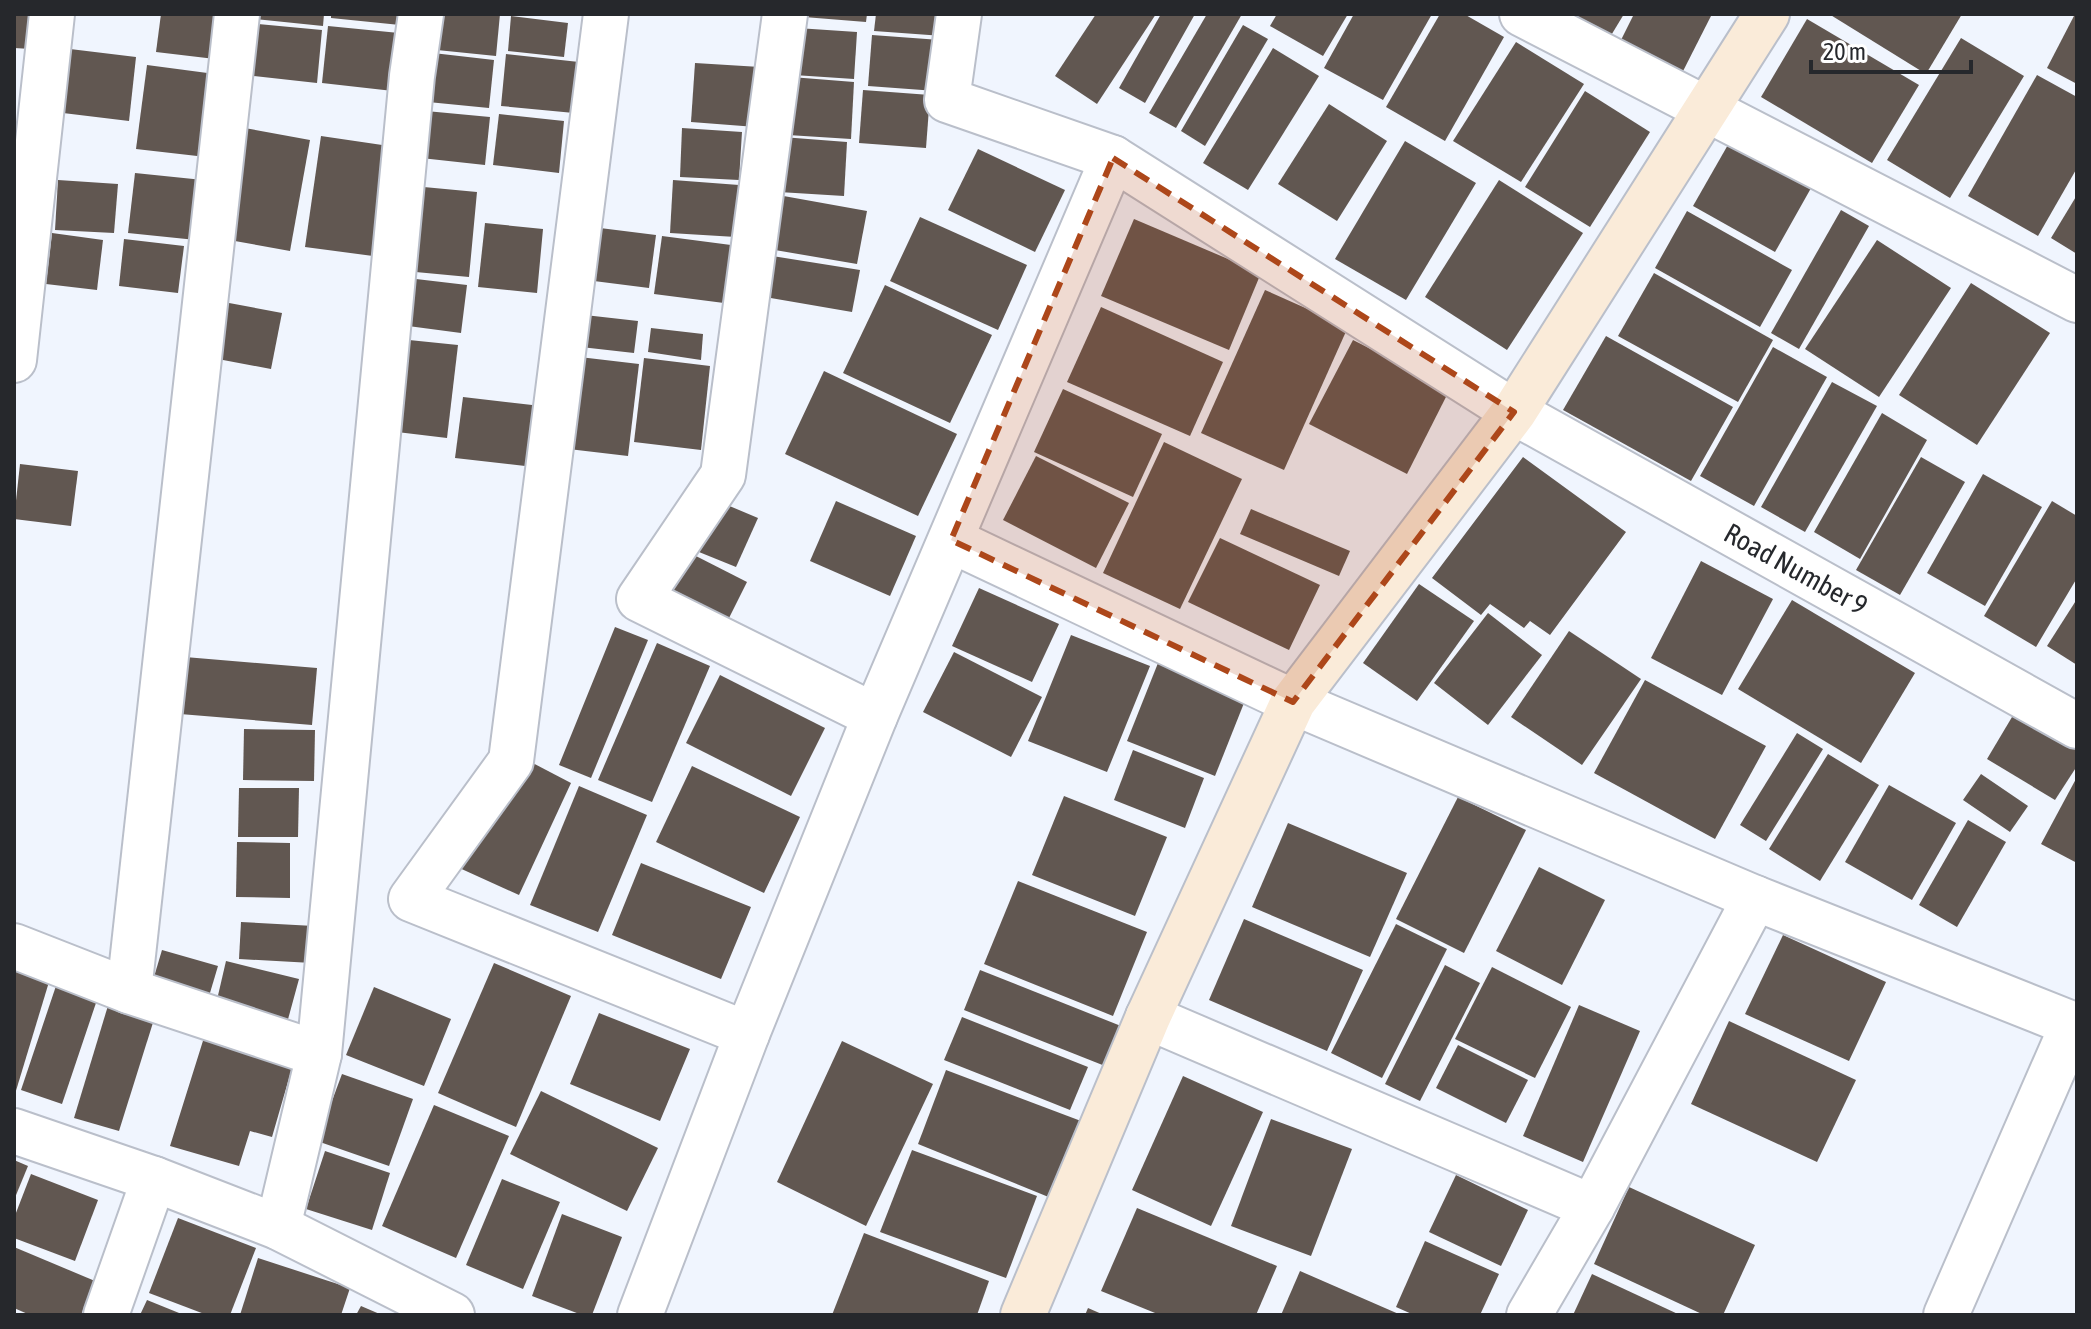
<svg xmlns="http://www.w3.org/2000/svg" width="2091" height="1329" font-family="'Asap Condensed',sans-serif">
  <rect width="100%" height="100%" fill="#f0f5fe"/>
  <g fill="#615751">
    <path d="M14 14H34L31 49 14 48Z"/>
    <path d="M161 14H221L215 59 156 52Z"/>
    <path d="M255 14H324L323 26 255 19Z"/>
    <path d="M331 14H401L400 25 331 18Z"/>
    <path d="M440 14H500L496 56 437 50Z"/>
    <path d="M804 14H867L866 22 804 17Z"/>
    <path d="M876 14H944L943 36 874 31Z"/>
    <path d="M1096 14H1156L1097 104 1055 76Z"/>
    <path d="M1161 14H1195L1145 103 1119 88Z"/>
    <path d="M1207 14H1242L1176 128 1149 113Z"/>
    <path d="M1277 14H1348L1323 56 1270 26Z"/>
    <path d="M1354 14H1432L1383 100 1324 68Z"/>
    <path d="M1440 14H1464L1504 37 1445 141 1386 107Z"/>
    <path d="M1549 14H1624L1604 47Z"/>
    <path d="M1634 14H1712L1678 81 1616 50Z"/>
    <path d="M1829 14H1962L1926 74Z"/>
    <path d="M2075 14H2077V84L2047 68Z"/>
    <path d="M511 16 568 23 564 57 508 51Z"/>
    <path d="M1807 19 1919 85 1872 163 1761 97Z"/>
    <path d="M258 24 322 30 317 83 253 76Z"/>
    <path d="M1243 25 1268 39 1205 146 1181 131Z"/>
    <path d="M328 26 399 33 393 91 322 83Z"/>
    <path d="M797 28 857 32 854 79 794 75Z"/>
    <path d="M872 35 940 40 936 91 868 86Z"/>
    <path d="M1961 38 2024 76 1950 198 1887 160Z"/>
    <path d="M1516 42 1584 84 1521 182 1453 141Z"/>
    <path d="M1273 48 1319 76 1248 190 1203 163Z"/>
    <path d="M70 49 136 57 129 121 63 113Z"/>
    <path d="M433 53 494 60 489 108 428 102Z"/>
    <path d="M506 54 579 62 574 113 501 106Z"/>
    <path d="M695 63 760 67 756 127 691 122Z"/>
    <path d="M147 65 215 74 206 157 136 149Z"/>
    <path d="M2037 75 2077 97V168L2038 236 1968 196Z"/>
    <path d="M791 77 854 82 851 139 788 135Z"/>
    <path d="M863 90 930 95 926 148 859 143Z"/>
    <path d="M1585 91 1650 132 1590 227 1525 187Z"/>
    <path d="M1329 104 1387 141 1337 221 1278 184Z"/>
    <path d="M426 111 490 117 485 165 421 158Z"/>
    <path d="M499 114 564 121 559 173 493 165Z"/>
    <path d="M239 127 310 140 290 251 218 238Z"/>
    <path d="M682 128 742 132 739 180 680 177Z"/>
    <path d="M321 136 389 146 373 256 305 247Z"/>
    <path d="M1733 136 1815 181 1775 252 1693 206Z"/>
    <path d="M782 137 847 142 844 196 779 192Z"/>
    <path d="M1405 141 1476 183 1406 300 1335 259Z"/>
    <path d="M978 149 1065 190 1035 252 948 210Z"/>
    <path d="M135 173 203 180 196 240 128 233Z"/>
    <path d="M58 180 118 184 114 233 55 230Z"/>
    <path d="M673 180 739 185 736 237 670 233Z"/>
    <path d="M1499 180 1583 233 1507 350 1425 297Z"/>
    <path d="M413 186 477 192 469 277 405 271Z"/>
    <path d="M778 195 867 211 857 264 769 249Z"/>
    <path d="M2077 195V254L2051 238Z"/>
    <path d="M1841 210 1869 226 1799 349 1771 333Z"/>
    <path d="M1687 211 1792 270 1760 327 1655 268Z"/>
    <path d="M920 217 1027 265 998 330 890 281Z"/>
    <path d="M1134 219 1261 273 1229 350 1101 296Z"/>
    <path d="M485 223 543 229 537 293 478 287Z"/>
    <path d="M592 227 656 235 649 288 586 280Z"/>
    <path d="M52 233 103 240 97 290 46 284Z"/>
    <path d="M662 236 731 245 724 303 654 294Z"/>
    <path d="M124 239 184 246 178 293 119 286Z"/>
    <path d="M1877 240 1951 288 1879 397 1805 349Z"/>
    <path d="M766 255 860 270 852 312 759 296Z"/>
    <path d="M1654 273 1773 340 1738 402 1618 336Z"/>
    <path d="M399 277 467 285 461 333 393 324Z"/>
    <path d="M1971 283 2050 333 1977 445 1899 395Z"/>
    <path d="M885 285 992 335 950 423 843 373Z"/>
    <path d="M1265 290 1348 327 1284 470 1201 433Z"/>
    <path d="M213 300 282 313 271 369 202 356Z"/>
    <path d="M1101 307 1223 362 1190 436 1067 382Z"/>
    <path d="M576 314 638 321 634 353 572 346Z"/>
    <path d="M651 328 703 334 701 360 648 352Z"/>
    <path d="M1606 336 1733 407 1691 481 1563 410Z"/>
    <path d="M409 340 458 345 447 438 397 432Z"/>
    <path d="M1353 340 1450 389 1407 474 1309 424Z"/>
    <path d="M1773 347 1827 377 1754 506 1700 476Z"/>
    <path d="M571 356 639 364 628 456 560 448Z"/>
    <path d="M644 358 710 366 701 450 634 442Z"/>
    <path d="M824 371 957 434 918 516 785 454Z"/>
    <path d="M1832 382 1877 406 1805 532 1761 507Z"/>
    <path d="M1063 389 1162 434 1133 497 1034 452Z"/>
    <path d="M463 397 541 406 534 467 455 458Z"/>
    <path d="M1882 413 1927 440 1860 559 1814 532Z"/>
    <path d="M1164 442 1242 479 1180 609 1103 573Z"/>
    <path d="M1036 456 1129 503 1096 568 1003 520Z"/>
    <path d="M1523 457 1626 532 1550 635 1530 621 1524 628 1490 604 1481 615 1432 578Z"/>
    <path d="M1921 457 1965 482 1900 595 1856 570Z"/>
    <path d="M20 464 78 471 71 526 14 519Z"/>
    <path d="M1983 474 2042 507 1985 606 1927 573Z"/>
    <path d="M836 501 916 536 890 596 810 561Z"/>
    <path d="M2052 501 2077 516V578L2036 647 1984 616Z"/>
    <path d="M720 502 758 518 736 567 699 552Z"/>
    <path d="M1251 509 1350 551 1339 576 1240 534Z"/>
    <path d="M1220 538 1320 585 1289 650 1188 602Z"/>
    <path d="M692 554 747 582 729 618 673 591Z"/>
    <path d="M1701 561 1773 599 1722 695 1651 658Z"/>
    <path d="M1419 584 1474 621 1417 701 1363 663Z"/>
    <path d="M979 588 1059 624 1032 682 952 646Z"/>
    <path d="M2077 599V665L2047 646Z"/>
    <path d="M1792 600 1915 673 1861 763 1738 689Z"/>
    <path d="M1488 613 1542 655 1488 725 1434 683Z"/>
    <path d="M615 627 648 640 591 778 559 765Z"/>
    <path d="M1569 631 1641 679 1582 765 1511 717Z"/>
    <path d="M1071 635 1150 666 1107 772 1028 741Z"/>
    <path d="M657 643 710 666 652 802 598 780Z"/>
    <path d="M954 652 1042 697 1011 757 923 712Z"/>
    <path d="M185 657 317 668 312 725 180 714Z"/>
    <path d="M1160 658 1248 693 1215 776 1127 741Z"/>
    <path d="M720 675 825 728 791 796 686 743Z"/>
    <path d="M1645 680 1766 746 1715 839 1594 773Z"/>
    <path d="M2015 712 2077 750V766L2055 800 1987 759Z"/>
    <path d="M244 729 315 730 314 781 243 780Z"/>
    <path d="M1797 733 1823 749 1766 841 1740 825Z"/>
    <path d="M1133 750 1204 778 1185 828 1114 800Z"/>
    <path d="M1828 754 1879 785 1820 881 1769 849Z"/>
    <path d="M527 760 571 783 519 895 455 866Z"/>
    <path d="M692 766 800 817 764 893 656 842Z"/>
    <path d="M1981 774 2028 806 2010 832 1963 800Z"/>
    <path d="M2077 777V863L2041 844Z"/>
    <path d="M1889 785 1956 823 1912 900 1845 862Z"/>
    <path d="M579 786 647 815 598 932 530 905Z"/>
    <path d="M239 788H299L298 837H238Z"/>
    <path d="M1064 796 1167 837 1135 916 1032 875Z"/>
    <path d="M1458 797 1526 830 1464 953 1396 919Z"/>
    <path d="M1968 820 2006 842 1957 927 1919 905Z"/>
    <path d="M1288 823 1407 873 1370 957 1252 907Z"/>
    <path d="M237 842 290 843V898L236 897Z"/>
    <path d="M641 863 751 907 721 979 612 935Z"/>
    <path d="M1539 867 1605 900 1562 985 1496 951Z"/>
    <path d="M1018 881 1147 932 1113 1016 984 964Z"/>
    <path d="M1244 919 1363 970 1327 1051 1209 1000Z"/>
    <path d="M241 922 314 926 312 963 239 959Z"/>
    <path d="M1396 924 1447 949 1382 1078 1331 1053Z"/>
    <path d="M1783 935 1886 982 1849 1061 1745 1014Z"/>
    <path d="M162 950 218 966 204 1013 148 997Z"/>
    <path d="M14 961 52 972 15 1094H14Z"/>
    <path d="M226 961 299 979 284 1034 213 1017Z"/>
    <path d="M494 963 571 996 516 1127 438 1093Z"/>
    <path d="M1445 965 1480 983 1420 1101 1385 1084Z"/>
    <path d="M1492 967 1571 1007 1535 1078 1455 1039Z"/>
    <path d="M980 970 1121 1026 1105 1066 964 1010Z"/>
    <path d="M59 977 100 991 62 1104 21 1090Z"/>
    <path d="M374 987 451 1019 424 1086 346 1055Z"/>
    <path d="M110 999 156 1013 119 1131 74 1118Z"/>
    <path d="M1579 1005 1640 1031 1583 1162 1523 1136Z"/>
    <path d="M599 1013 690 1049 660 1121 570 1084Z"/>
    <path d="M962 1017 1088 1067 1070 1110 944 1060Z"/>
    <path d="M1729 1021 1856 1080 1817 1162 1691 1104Z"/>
    <path d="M207 1028 296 1054 272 1137 250 1131 239 1166 170 1146Z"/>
    <path d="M842 1041 933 1084 866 1226 777 1182Z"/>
    <path d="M1458 1045 1528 1080 1506 1123 1436 1088Z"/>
    <path d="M946 1070 1081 1121 1051 1198 918 1144Z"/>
    <path d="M342 1074 413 1099 389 1166 317 1141Z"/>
    <path d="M1183 1076 1263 1112 1211 1226 1132 1190Z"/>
    <path d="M541 1091 658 1148 627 1211 510 1154Z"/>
    <path d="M434 1105 509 1136 456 1258 382 1226Z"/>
    <path d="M1271 1119 1352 1149 1311 1256 1231 1226Z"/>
    <path d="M912 1150 1037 1196 1006 1278 880 1232Z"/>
    <path d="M325 1151 390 1173 372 1230 306 1209Z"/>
    <path d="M14 1160 28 1166 14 1200Z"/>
    <path d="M31 1174 98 1200 75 1261 14 1238V1218Z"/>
    <path d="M1456 1175 1528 1210 1501 1266 1429 1232Z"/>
    <path d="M502 1179 560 1202 523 1289 466 1265Z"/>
    <path d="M1629 1187 1755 1245 1723 1315H1704L1594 1264Z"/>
    <path d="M1137 1208 1277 1266 1256 1315H1160L1101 1291Z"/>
    <path d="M562 1214 622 1237 592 1315H582L532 1296Z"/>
    <path d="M178 1218 256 1248 230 1315H207L149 1293Z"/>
    <path d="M864 1233 989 1281 977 1315H832Z"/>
    <path d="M1425 1241 1499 1274 1480 1315H1414L1396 1307Z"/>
    <path d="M14 1247 95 1281 81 1315H30L14 1308Z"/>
    <path d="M258 1258 350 1288 341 1315H240Z"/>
    <path d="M1300 1271 1401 1315H1281Z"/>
    <path d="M1592 1274 1680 1315H1573Z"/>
    <path d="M147 1300 184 1315H140Z"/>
    <path d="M361 1306 382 1315H356Z"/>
    <path d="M1088 1308 1104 1315H1085Z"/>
  </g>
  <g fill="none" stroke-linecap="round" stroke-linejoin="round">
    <defs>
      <g id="street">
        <path d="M606 14 511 761 411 899 747 1034"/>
        <path d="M785 14 723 475 639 599 875 716"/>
        <path d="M959 14 947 100 1113 158 1514 412 2077 726"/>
        <path d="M1522 14 2077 300"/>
        <path d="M14 360 52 14"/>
        <path d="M951 540 1293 702 1755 898 2077 1026"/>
        <path d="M14 946 129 991 319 1054"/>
        <path d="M129 991 237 14"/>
        <path d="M1148 1017 1592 1207"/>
        <path d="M14 1131 154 1179 278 1227 452 1315"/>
        <path d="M278 1227 319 1054 412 76 421 14"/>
        <path d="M106 1315 154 1179"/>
        <path d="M640 1315 747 1034 875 716 1113 158"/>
        <path d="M1529 1315 1592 1207 1755 898"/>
        <path d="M1946 1315 2073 1024"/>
      </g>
      <path id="secondary" d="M1023 1315 1148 1017 1293 702 1514 412 1767 14"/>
    </defs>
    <use href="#street" stroke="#babfca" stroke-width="48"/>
    <use href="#secondary" stroke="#babfca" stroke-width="48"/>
    <use href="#street" stroke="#fff" stroke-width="44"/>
    <use href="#secondary" stroke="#faebd9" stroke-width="44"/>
  </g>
  <path fill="#ad471a" fill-opacity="0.2" stroke="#ad471a" stroke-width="6" stroke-dasharray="16 10" stroke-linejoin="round" d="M1113 158 1514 412 1293 702 951 540Z"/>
  <g text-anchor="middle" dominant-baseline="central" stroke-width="8" stroke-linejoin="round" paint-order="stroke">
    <g font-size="28" fill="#26282c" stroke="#fff">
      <text transform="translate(1796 569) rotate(29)">Road Number 9</text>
    </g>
  </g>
  <rect width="2091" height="1329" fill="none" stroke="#26282c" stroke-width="32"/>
  <path d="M1811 60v12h160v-12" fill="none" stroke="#26282c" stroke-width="4"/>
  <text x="1823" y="60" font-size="24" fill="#26282c" stroke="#ffffff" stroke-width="6" paint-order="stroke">20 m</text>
</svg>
